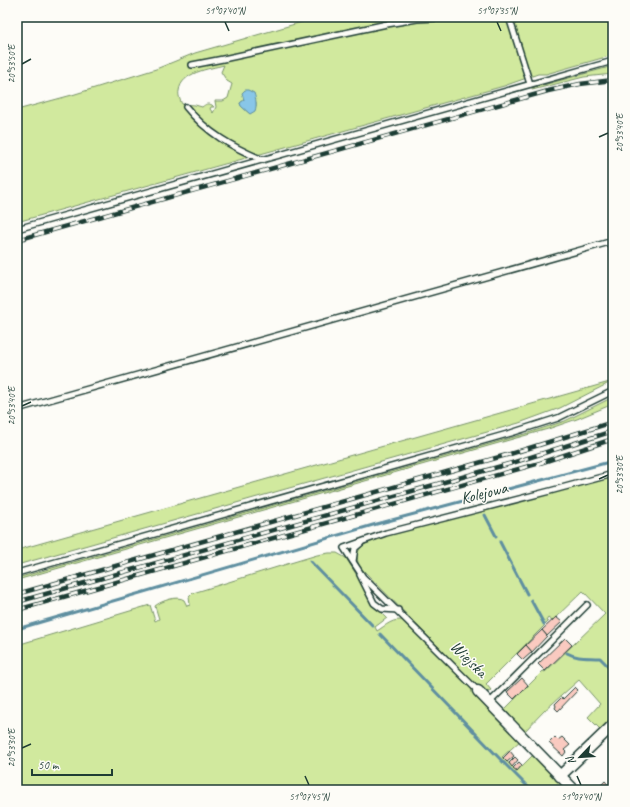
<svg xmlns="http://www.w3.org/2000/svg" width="630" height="807" font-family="Caveat,sans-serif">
  <rect width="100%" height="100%" fill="#fdfcf7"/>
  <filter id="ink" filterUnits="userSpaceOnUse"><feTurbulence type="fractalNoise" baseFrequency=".025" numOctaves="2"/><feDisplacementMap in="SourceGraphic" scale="8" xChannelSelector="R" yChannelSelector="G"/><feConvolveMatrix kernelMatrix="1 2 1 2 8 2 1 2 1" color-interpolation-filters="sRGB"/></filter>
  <g filter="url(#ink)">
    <g fill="#d1e99e" stroke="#789369" fill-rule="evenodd">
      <path d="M319 17H613V55L546 74H538L504 86 17 222V110L72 95 156 69 195 53ZM224 65 221 72 227 81 232 84 228 98 223 101H215L216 107 213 113 210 109 211 107H214L212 105C207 103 206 104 202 107L195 105 182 104C180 100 178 95 179 91 181 72 209 69 224 65ZM244 100 256 102V106L250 114 241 106 240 103Z"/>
      <path d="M613 66V74L584 77 532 90V88Z"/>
      <path d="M613 381 560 408 519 423 17 565V550Z"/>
      <path d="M613 397V404L577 419 548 429 17 580V578L528 433 565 421Z"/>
      <path d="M613 476V720L601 730 588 717 600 704 579 680 544 711 523 733 502 712 543 671 545 672 605 614 583 591 552 621 548 618 546 621 548 622 486 684 491 690 488 692 478 687 359 566C353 548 364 544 379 538Z"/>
      <path d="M329 553H337L346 558 361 582 371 602 387 618 375 627 377 631C385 626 394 617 405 621L452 666 521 740 502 757 517 771 534 754 568 790H17V645L150 605 155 621 159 619 155 606C161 601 178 595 184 600 185 602 186 604 187 606L190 605 189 597 193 593 287 564 317 555Z"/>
    </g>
    <path fill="#88c6e8" stroke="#5e8fa0" d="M245 90H248L254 93C256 99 257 105 255 111L250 114 241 106 240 103 244 100 242 93Z"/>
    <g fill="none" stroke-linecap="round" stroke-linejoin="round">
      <g stroke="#5e8fa0" stroke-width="3">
        <path d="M485 515 496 536"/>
        <path d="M500 542 527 594"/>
        <path d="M310 561 373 626"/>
        <path d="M531 600 544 624"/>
        <path d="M17 629 373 525 613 461"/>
        <path d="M380 634 503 762 531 790"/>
        <path d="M567 653C578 659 588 657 600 658L609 667H613"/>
      </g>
    </g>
    <g fill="#facac0" stroke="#1f3d34">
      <path d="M556 617 562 622 547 636 542 630Z"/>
      <path d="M542 630 547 636 532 652 526 645Z"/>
      <path d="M565 638 572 645 545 671 538 664Z"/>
      <path d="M526 645 532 652 523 660 517 654Z"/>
      <path d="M522 678 528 685 514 699 507 692Z"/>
      <path d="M575 687 578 690 558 711 555 708 556 706 555 704 562 697 563 699Z"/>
      <path d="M555 737 558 740 562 737 570 745 564 750 566 752 563 756 549 743Z"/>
      <path d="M510 751 514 756 507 762 503 758Z"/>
      <path d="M515 757 518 760 512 767 509 763Z"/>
      <path d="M519 762 522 765 517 771 513 768Z"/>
      <path d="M605 781 613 790H596Z"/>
    </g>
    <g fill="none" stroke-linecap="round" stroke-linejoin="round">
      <defs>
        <g id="lane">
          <path d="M509 17 530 84"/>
          <path d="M192 65 223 59 387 24 417 19 455 17"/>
          <path d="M186 107C207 133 232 147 263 160"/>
          <path d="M17 229 613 61"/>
          <path d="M17 409 613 241"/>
          <path d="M353 561 355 548 361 543"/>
          <path d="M17 573 511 433 558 418 613 391"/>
          <path d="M360 575 374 603 382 609 398 610"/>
          <path d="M478 691 363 577 344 548 386 533 550 491 613 474"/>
          <path d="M489 703 587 605"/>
        </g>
        <g id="street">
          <path d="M478 691 574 790"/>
          <path d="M560 776 613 725"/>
        </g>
      </defs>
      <use href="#lane" stroke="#1f3d34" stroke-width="8"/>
      <use href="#street" stroke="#1f3d34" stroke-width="13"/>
      <use href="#lane" stroke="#fdfcf7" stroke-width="5"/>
      <use href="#street" stroke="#fdfcf7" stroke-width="10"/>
      <defs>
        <g id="rail">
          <path d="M17 240 548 91 580 84 613 80"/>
          <path d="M17 594 510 454 613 422"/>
          <path d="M17 602 512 463 613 431"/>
          <path d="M17 610 540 463 613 439"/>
        </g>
      </defs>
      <use href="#rail" stroke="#1f3d34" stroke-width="4.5"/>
      <use href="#rail" stroke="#fdfcf7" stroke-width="3" stroke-dasharray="9" stroke-linecap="butt"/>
    </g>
  </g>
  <path fill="none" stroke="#1f3d34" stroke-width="1.5" d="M225 22 229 31M497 22 501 31M22 64 31 59M599 137 608 133M22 406 31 402M599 479 608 475M22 748 31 744M305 776 309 785M577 776 581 785"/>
  <g text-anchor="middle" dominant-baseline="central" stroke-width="3" stroke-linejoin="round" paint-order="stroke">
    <g font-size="17" fill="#1f3d34" stroke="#fdfcf7">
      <text transform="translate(484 493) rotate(-14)">Kolejowa</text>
      <text transform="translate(469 659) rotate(45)">Wiejska</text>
    </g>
  </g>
  <rect width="630" height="807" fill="none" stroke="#fdfcf7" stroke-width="44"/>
  <g transform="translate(580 757) rotate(245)" stroke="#fdfcf7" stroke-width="3" paint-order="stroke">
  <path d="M0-3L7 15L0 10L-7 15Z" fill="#1f3d34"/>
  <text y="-6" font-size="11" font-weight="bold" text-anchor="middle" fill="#1f3d34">N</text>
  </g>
  <path d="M32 769v6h80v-6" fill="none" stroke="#1f3d34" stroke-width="2"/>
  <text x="38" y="769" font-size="12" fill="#1f3d34" stroke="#fdfcf7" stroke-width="3" paint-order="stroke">50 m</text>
  <rect x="22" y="22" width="586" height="763" fill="none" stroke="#1f3d34" stroke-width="1.5"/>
  <g font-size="10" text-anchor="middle" fill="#1f3d34">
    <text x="225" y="14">51°07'40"N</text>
    <text x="497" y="14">51°07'35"N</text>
    <text transform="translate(11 64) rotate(-90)" y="4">20°53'50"E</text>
    <text transform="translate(619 133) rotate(-90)" y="4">20°53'40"E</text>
    <text transform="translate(11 406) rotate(-90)" y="4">20°53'40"E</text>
    <text transform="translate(619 475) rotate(-90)" y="4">20°53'30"E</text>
    <text transform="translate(11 748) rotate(-90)" y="4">20°53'30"E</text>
    <text x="309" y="800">51°07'45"N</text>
    <text x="581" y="800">51°07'40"N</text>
  </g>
</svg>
